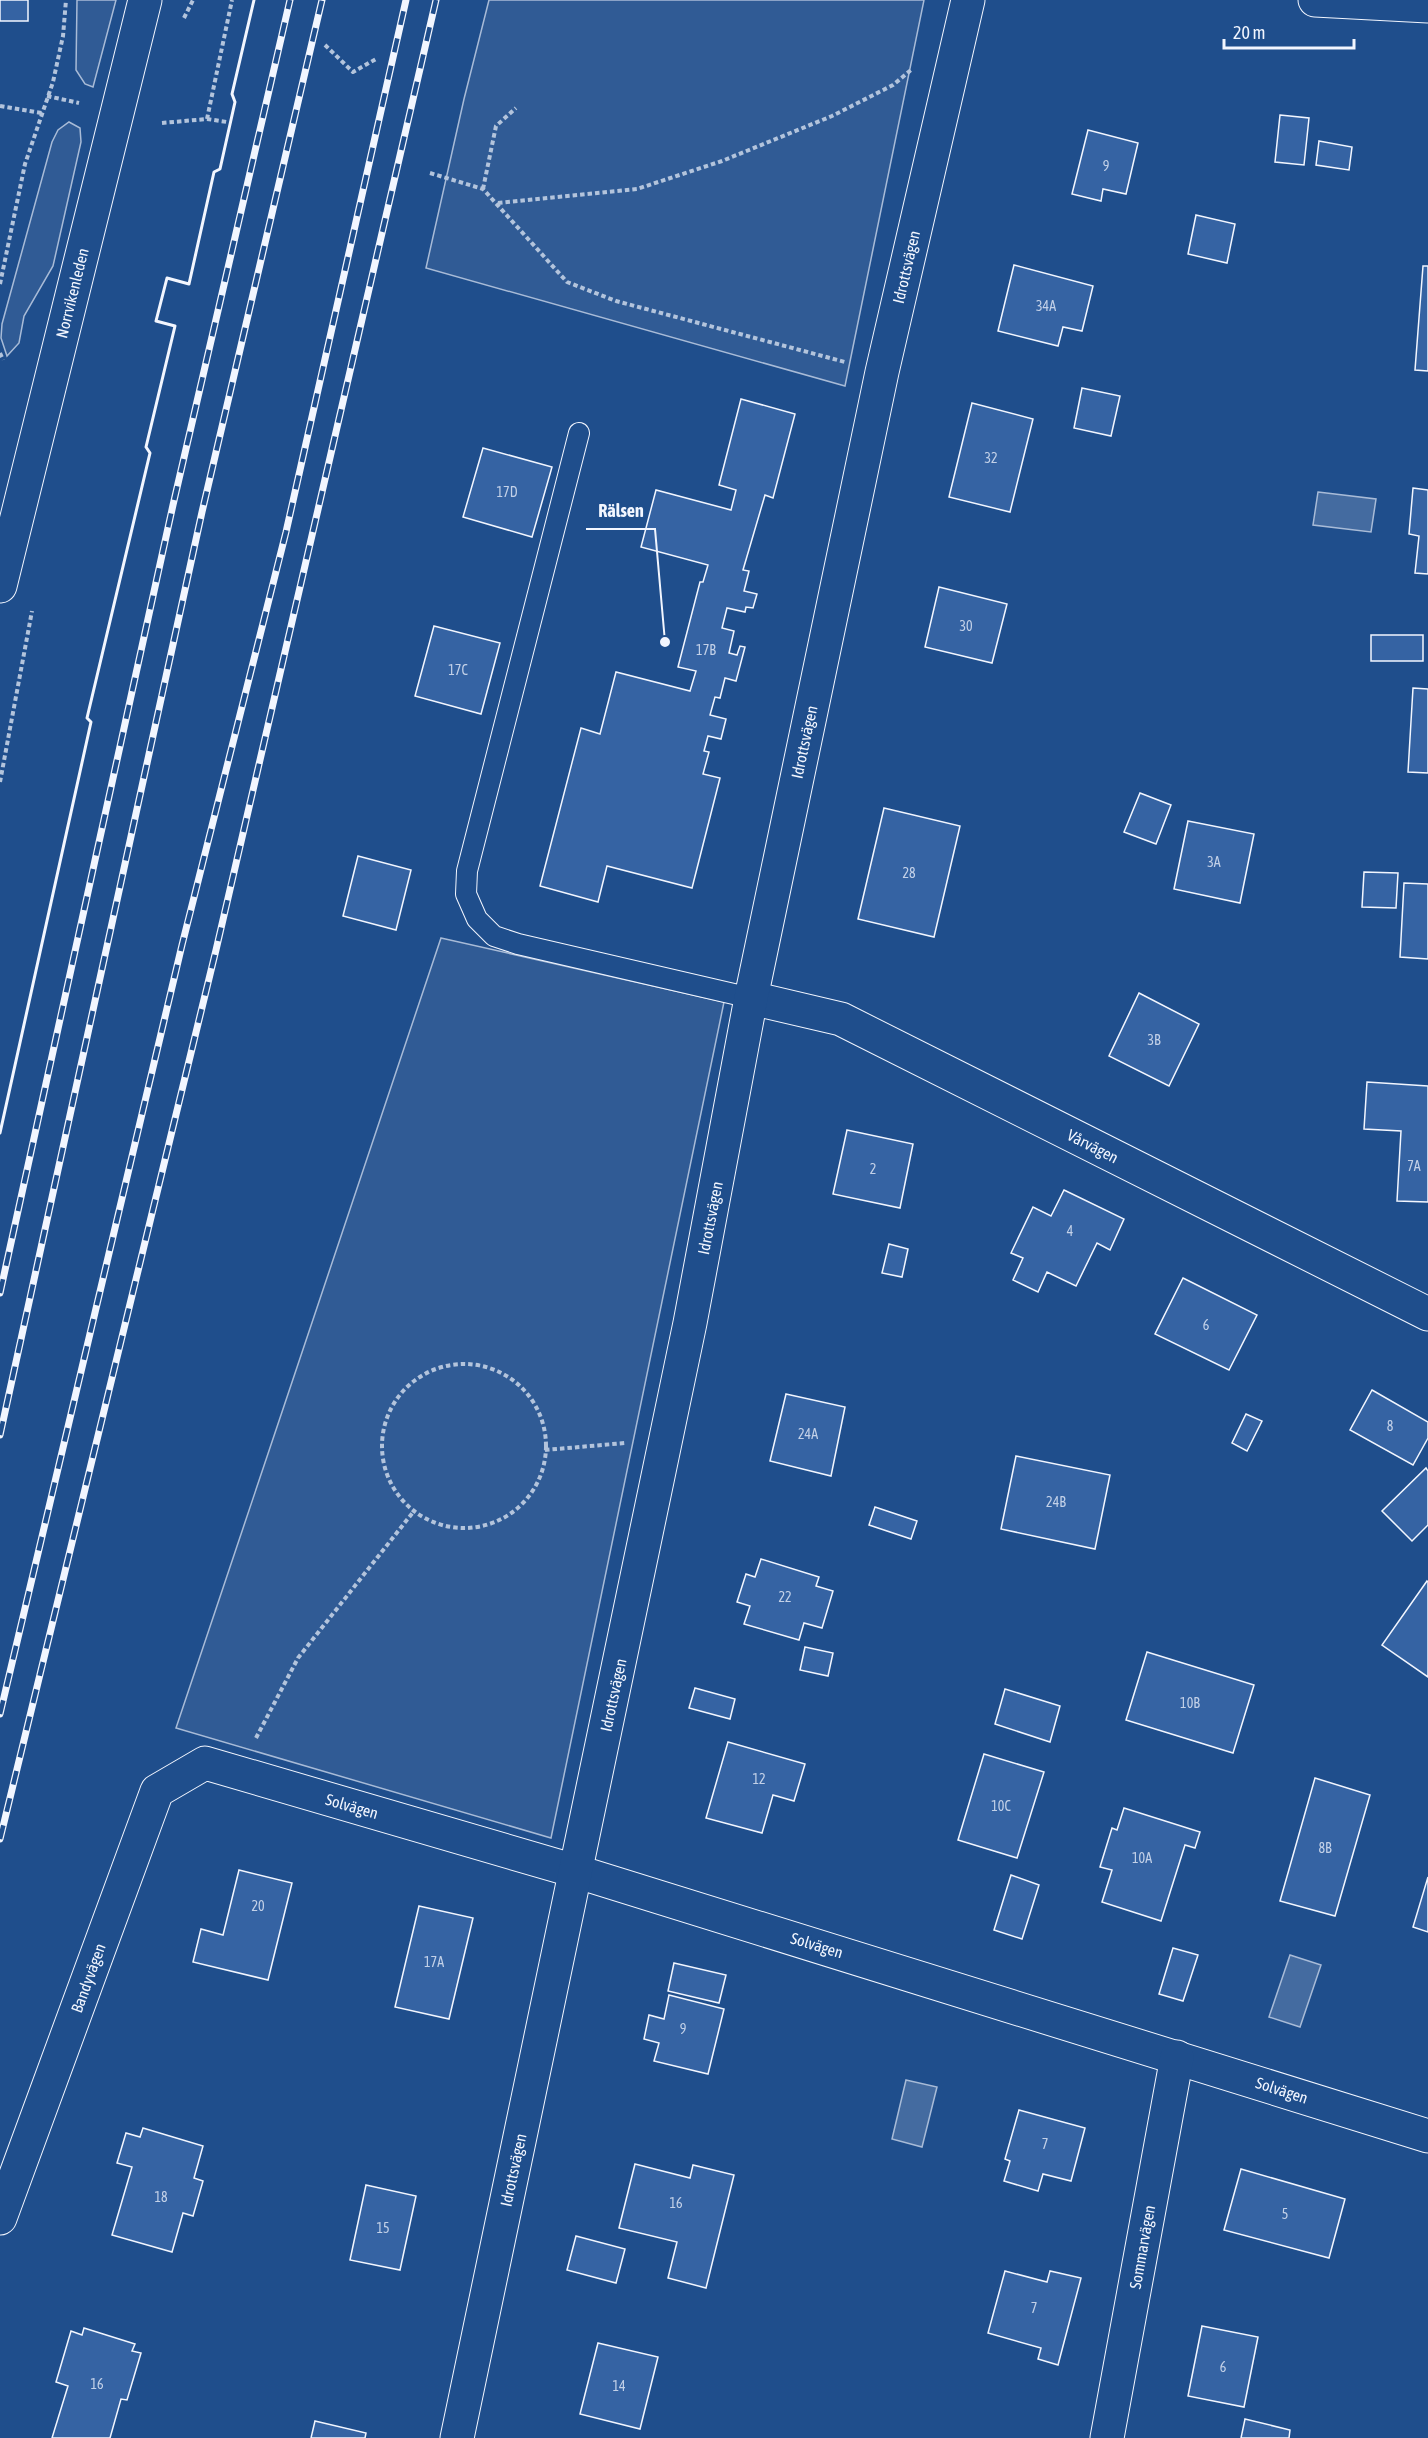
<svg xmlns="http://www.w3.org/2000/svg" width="1428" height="2438" font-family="'Asap Condensed',sans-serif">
  <rect width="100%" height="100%" fill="#1f4e8c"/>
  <g fill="#305b95" stroke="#a8bbd7" stroke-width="1.5">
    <path d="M77 0H116L93 87 85 84 76 70Z"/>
    <path d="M489 0H924L845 386 426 268 464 99Z"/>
    <path d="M69 122 80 128 81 142 53 266 24 316 19 343 7 356 1 338 2 324 52 142 58 130Z"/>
    <path d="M441 938 724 1002 551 1838 176 1728Z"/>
  </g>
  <g fill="#446ba0" stroke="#a8bbd7" stroke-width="1.5">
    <path d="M1318 492 1376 499 1371 532 1313 525Z"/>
    <path d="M1290 1955 1321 1965 1300 2027 1269 2017Z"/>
    <path d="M906 2080 937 2087 922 2147 892 2139Z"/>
  </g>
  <g fill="#3563a3" stroke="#f2f6ff" stroke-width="1.5">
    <rect x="0" y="0" width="28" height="21"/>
    <path d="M1280 115 1309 118 1304 165 1275 162Z"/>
    <path d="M1088 130 1138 143 1126 194 1103 189 1101 201 1072 194Z"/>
    <path d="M1319 141 1352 147 1349 170 1316 165Z"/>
    <path d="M1196 215 1235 224 1227 263 1188 254Z"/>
    <path d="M1014 265 1093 286 1082 331 1063 327 1058 346 998 331Z"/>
    <path d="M1423 266H1428V371L1415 370Z"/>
    <path d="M1082 388 1120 396 1111 436 1074 428Z"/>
    <path d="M741 399 795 414 773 498 765 495 743 570 749 571 744 591 757 594 753 608 746 607 745 612 727 608 722 628 734 631 729 653 737 655 740 646 745 647 736 681 725 678 720 698 715 697 710 715 726 719 721 739 708 736 704 751 709 752 703 774 720 778 692 888 607 866 598 902 540 886 581 728 600 734 616 672 690 691 696 671 678 667 700 582H703L708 565 641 547 656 490 731 510 736 490 719 485Z"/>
    <path d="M972 403 1033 419 1010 512 949 497Z"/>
    <path d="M483 448 552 467 532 537 463 517Z"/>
    <path d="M1413 488 1428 490V574L1415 573 1419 536 1409 534Z"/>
    <path d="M939 587 1007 604 992 663 925 647Z"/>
    <path d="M434 626 500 643 481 714 415 696Z"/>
    <rect x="1371" y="635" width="52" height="26"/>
    <path d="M1413 688 1428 689V773L1408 772Z"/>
    <path d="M1140 793 1171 805 1156 844 1124 832Z"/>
    <path d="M884 808 960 826 934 937 858 919Z"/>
    <path d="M1188 821 1254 834 1240 903 1174 889Z"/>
    <path d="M358 856 411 870 396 930 343 916Z"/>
    <path d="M1364 872 1398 873 1396 908 1362 907Z"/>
    <path d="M1404 883 1428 884V959L1400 957Z"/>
    <path d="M1139 993 1199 1024 1169 1086 1109 1056Z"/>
    <path d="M1367 1082 1428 1086V1202L1397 1201 1401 1131 1364 1129Z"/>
    <path d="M847 1130 913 1144 900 1208 833 1194Z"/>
    <path d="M1064 1190 1124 1219 1110 1250 1097 1243 1076 1286 1047 1272 1038 1292 1013 1280 1023 1258 1011 1253 1033 1207 1051 1216Z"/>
    <path d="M889 1244 908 1249 902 1277 882 1273Z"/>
    <path d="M1183 1278 1257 1315 1229 1370 1155 1334Z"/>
    <path d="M1372 1390 1428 1422V1438L1413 1465 1350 1430Z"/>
    <path d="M786 1394 845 1407 831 1476 770 1461Z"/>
    <path d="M1246 1414 1262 1421 1247 1451 1232 1443Z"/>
    <path d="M1016 1456 1110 1475 1095 1549 1001 1529Z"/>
    <path d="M1426 1468 1428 1471V1525L1412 1541 1382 1511Z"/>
    <path d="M875 1507 917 1521 911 1539 869 1525Z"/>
    <path d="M761 1559 819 1577 816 1586 833 1591 822 1628 804 1623 799 1640 744 1624 750 1606 737 1602 746 1574 755 1577Z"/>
    <path d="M1427 1581 1428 1582V1677L1382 1645Z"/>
    <path d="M805 1647 833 1653 828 1676 800 1670Z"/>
    <path d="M1147 1652 1254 1685 1233 1753 1126 1720Z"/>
    <path d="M695 1688 735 1699 730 1719 689 1708Z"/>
    <path d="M1005 1689 1060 1706 1050 1742 995 1724Z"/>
    <path d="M728 1742 805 1764 794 1801 773 1795 762 1833 706 1818Z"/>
    <path d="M984 1754 1044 1772 1017 1858 958 1840Z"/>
    <path d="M1315 1778 1370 1795 1335 1916 1280 1901Z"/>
    <path d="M1124 1808 1200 1832 1195 1848 1185 1845 1161 1921 1102 1902 1112 1870 1100 1867 1112 1828 1117 1830Z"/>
    <path d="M239 1870 292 1883 268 1980 193 1962 201 1929 223 1935Z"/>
    <path d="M1011 1875 1039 1885 1022 1939 994 1930Z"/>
    <path d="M1428 1877V1932L1413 1927Z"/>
    <path d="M419 1906 473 1918 449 2019 395 2007Z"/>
    <path d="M1173 1948 1198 1955 1183 2001 1159 1994Z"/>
    <path d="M674 1963 726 1975 719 2003 668 1991Z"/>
    <path d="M669 1995 724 2009 708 2074 654 2061 659 2043 644 2039 649 2015 664 2019Z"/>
    <path d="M1019 2110 1085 2128 1071 2181 1043 2174 1038 2191 1004 2181 1010 2161 1005 2159Z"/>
    <path d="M143 2128 203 2146 194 2178 203 2181 193 2216 183 2213 172 2252 112 2235 132 2167 117 2163 126 2133 140 2137Z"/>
    <path d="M635 2164 690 2178 693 2165 734 2175 706 2288 668 2278 677 2242 619 2228Z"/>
    <path d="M1241 2169 1345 2199 1329 2258 1224 2230Z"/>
    <path d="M366 2185 416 2196 400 2270 350 2260Z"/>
    <path d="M576 2236 625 2249 616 2283 567 2270Z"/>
    <path d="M1005 2271 1047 2282 1050 2271 1081 2278 1058 2365 1038 2359 1041 2348 988 2333Z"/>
    <path d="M1202 2326 1258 2337 1244 2407 1188 2396Z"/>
    <path d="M84 2328 135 2344 132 2351 141 2353 127 2400 121 2399 110 2438H52L68 2386 56 2382 71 2331 82 2335Z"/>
    <path d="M598 2343 658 2357 640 2429 580 2414Z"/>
    <path d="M1245 2419 1290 2430 1289 2438H1241Z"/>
    <path d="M315 2421 366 2433 365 2438H311Z"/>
  </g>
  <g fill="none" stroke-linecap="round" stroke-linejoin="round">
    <defs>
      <path id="lane" d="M579 433 467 871 466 894 477 919 494 936 518 944 751 998"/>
      <g id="street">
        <path d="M1315 0 1428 6"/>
        <path d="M751 998 841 1019 1428 1314"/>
        <path d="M0 2218 157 1791 205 1763 575 1871 1428 2136"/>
        <path d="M457 2438 690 1323 751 998 882 372 968 0"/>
        <path d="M1107 2438 1177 2057"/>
      </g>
      <path id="secondary" d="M0 586 145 0"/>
    </defs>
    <use href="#lane" stroke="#f2f6ff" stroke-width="22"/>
    <use href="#street" stroke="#f2f6ff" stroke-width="35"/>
    <use href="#secondary" stroke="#f2f6ff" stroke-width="35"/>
    <g stroke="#b3c4dc" stroke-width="4" stroke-dasharray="4.5 3" stroke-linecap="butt">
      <path d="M184 18 193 0"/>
      <path d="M325 45 353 72 376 59"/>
      <path d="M47 96 79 103"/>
      <path d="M0 106 42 113"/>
      <path d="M207 119 232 0"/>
      <path d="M162 123 207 119 227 122"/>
      <path d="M430 173 483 189 567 282 616 301 845 362"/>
      <path d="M483 189 496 126 516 108"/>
      <path d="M498 203 637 189 722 161 832 116 893 85 911 70"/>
      <path d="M0 284 25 164 53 82 63 36 66 0"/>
      <path d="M0 353 3 360"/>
      <path d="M0 782 32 611"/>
      <circle cx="464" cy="1446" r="82"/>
      <path d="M545 1450 625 1443"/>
      <path d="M256 1738 298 1658 414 1511"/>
    </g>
    <use href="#lane" stroke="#1f4e8c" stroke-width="20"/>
    <use href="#street" stroke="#1f4e8c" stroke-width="33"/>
    <use href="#secondary" stroke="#1f4e8c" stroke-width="33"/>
    <defs>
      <g id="rail">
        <path d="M0 1293 173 505 290 0"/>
        <path d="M0 1435 202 512 322 0"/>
        <path d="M0 1714 182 945 286 532 406 0"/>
        <path d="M0 1839 216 950 436 0"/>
      </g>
    </defs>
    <use href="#rail" stroke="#f2f6ff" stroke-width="7"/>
    <use href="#rail" stroke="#1f4e8c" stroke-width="4.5" stroke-dasharray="14" stroke-linecap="butt"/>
    <path stroke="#f2f6ff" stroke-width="3" d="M0 1133 91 722 87 718 150 453 146 447 175 326 156 321 167 278 189 284 214 172 220 169 235 102 232 94 254 0"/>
  </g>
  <g text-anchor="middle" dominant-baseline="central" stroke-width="4.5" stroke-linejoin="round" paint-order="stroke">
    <g font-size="14" fill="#c3d1e8">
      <text x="1106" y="166">9</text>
      <text x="1046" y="306">34A</text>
      <text x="991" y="458">32</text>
      <text x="507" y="492">17D</text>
      <text x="966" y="626">30</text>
      <text x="706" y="650">17B</text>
      <text x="458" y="670">17C</text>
      <text x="1214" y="862">3A</text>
      <text x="909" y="873">28</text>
      <text x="1154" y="1040">3B</text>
      <text x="1414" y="1166">7A</text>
      <text x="873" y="1169">2</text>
      <text x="1070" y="1231">4</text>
      <text x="1206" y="1325">6</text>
      <text x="1390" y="1426">8</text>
      <text x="808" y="1434">24A</text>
      <text x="1056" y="1502">24B</text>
      <text x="785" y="1597">22</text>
      <text x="1190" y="1703">10B</text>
      <text x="759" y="1779">12</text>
      <text x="1001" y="1806">10C</text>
      <text x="1325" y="1848">8B</text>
      <text x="1142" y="1858">10A</text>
      <text x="258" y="1906">20</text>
      <text x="434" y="1962">17A</text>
      <text x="683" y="2029">9</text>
      <text x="1045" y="2144">7</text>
      <text x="161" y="2197">18</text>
      <text x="676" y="2203">16</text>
      <text x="1285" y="2214">5</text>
      <text x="383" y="2228">15</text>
      <text x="1034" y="2308">7</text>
      <text x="1223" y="2367">6</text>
      <text x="97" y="2384">16</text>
      <text x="619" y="2386">14</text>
    </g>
    <g font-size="16" fill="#f2f6ff" stroke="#1f4e8c">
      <text transform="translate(906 267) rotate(-77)">Idrottsvägen</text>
      <text transform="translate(72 293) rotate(-76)">Norrvikenleden</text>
      <text transform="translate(804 742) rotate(-78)">Idrottsvägen</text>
      <text transform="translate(1093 1146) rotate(27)">Vårvägen</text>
      <text transform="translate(710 1218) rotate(-79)">Idrottsvägen</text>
      <text transform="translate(613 1695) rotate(-78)">Idrottsvägen</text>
      <text transform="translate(352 1806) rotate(16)">Solvägen</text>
      <text transform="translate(817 1945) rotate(17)">Solvägen</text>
      <text transform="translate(88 1978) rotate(-70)">Bandyvägen</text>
      <text transform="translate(1282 2090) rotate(18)">Solvägen</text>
      <text transform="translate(513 2170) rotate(-78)">Idrottsvägen</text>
      <text transform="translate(1142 2247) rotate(-80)">Sommarvägen</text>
    </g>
  </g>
  <path fill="none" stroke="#f2f6ff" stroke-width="2" d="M665 642L655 529H586"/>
  <circle fill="#f2f6ff" stroke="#1f4e8c" stroke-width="2" cx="665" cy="642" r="6"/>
  <g font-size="18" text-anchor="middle" font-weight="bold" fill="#f2f6ff" stroke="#1f4e8c" stroke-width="4.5" stroke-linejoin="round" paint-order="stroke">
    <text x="621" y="517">Rälsen</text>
  </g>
  <path d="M1224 39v9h130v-9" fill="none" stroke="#f2f6ff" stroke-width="3"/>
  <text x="1233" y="39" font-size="18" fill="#f2f6ff" stroke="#1f4e8c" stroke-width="4.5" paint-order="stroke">20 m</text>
</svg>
